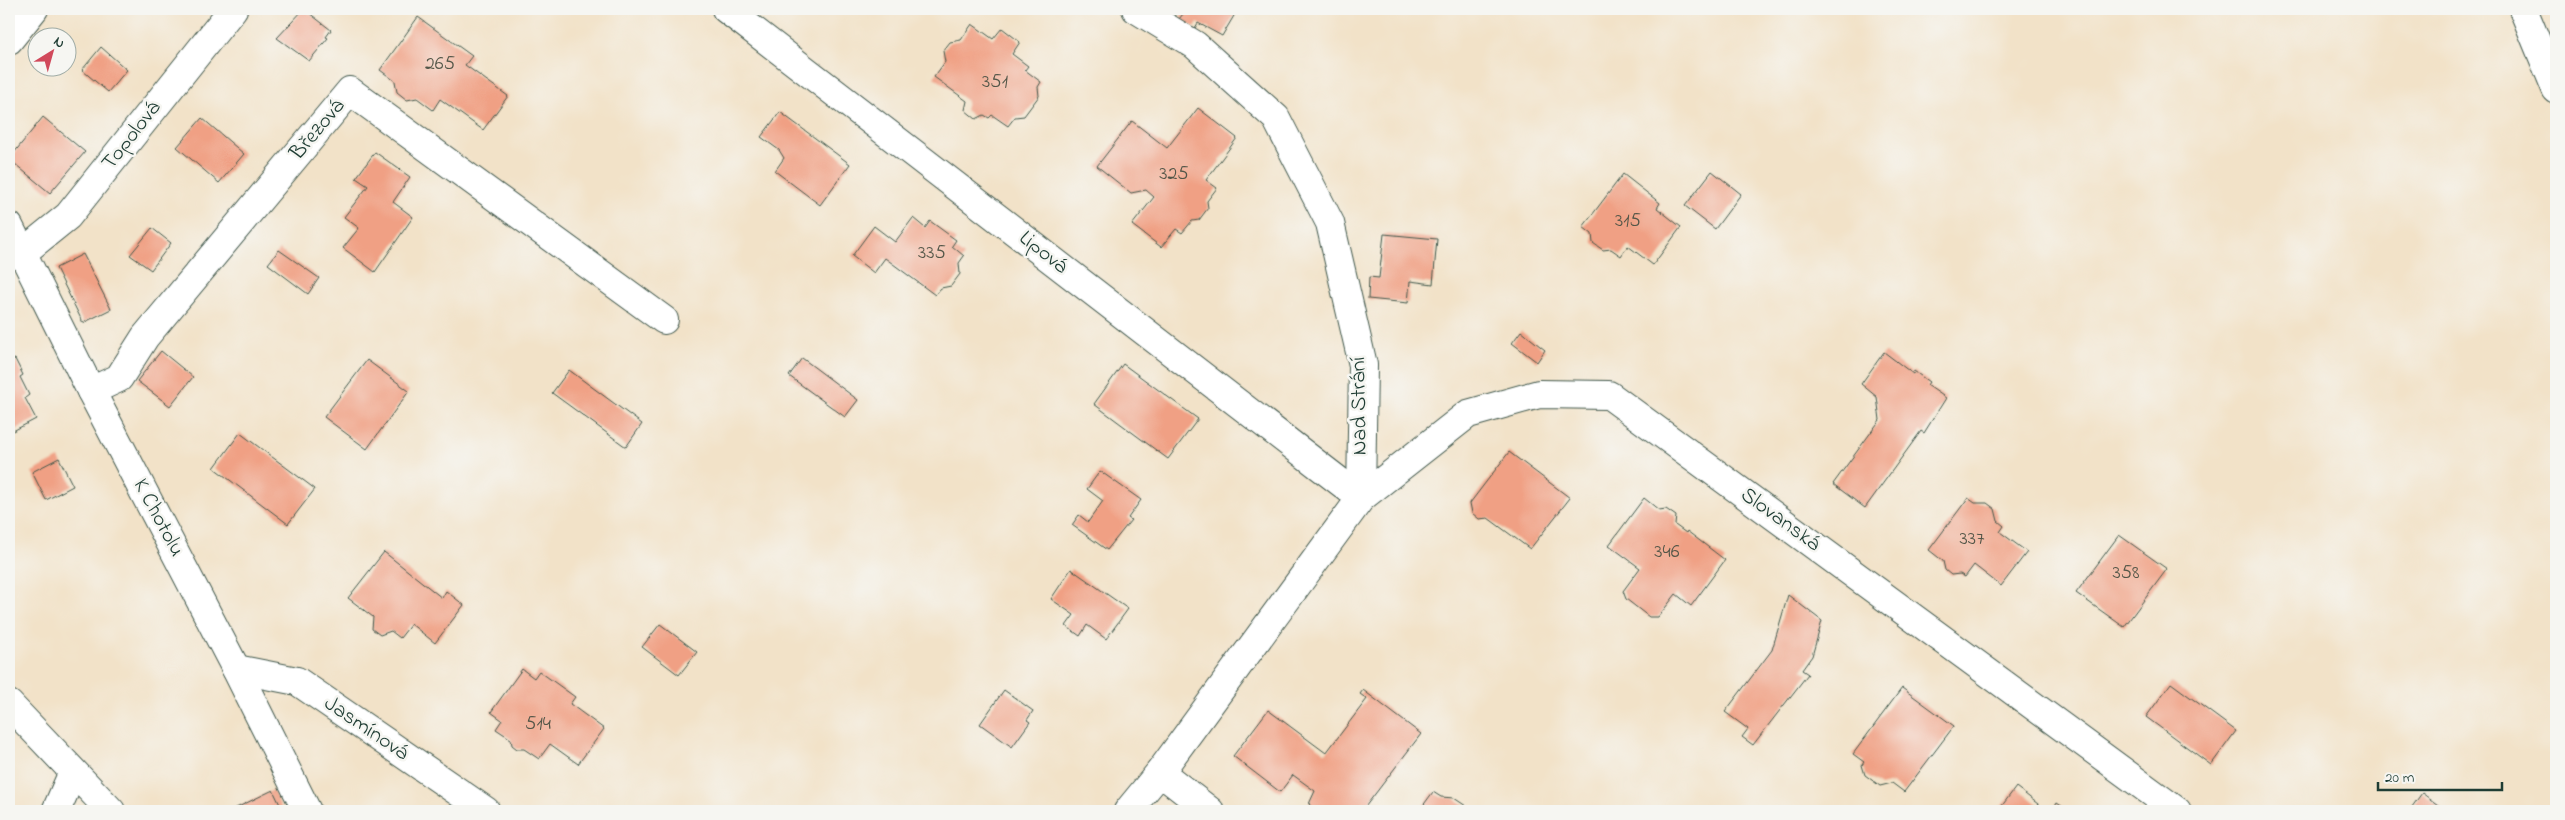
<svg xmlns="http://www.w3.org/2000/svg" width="2565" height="820" font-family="'Indie Flower',sans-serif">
  <rect width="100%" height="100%" fill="#f6f6f2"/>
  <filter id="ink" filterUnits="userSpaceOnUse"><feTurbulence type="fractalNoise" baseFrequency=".02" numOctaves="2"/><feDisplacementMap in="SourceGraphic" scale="10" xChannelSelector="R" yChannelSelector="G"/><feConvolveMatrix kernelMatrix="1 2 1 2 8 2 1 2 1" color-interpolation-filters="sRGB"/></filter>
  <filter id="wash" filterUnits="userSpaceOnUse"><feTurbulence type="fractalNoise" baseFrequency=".0096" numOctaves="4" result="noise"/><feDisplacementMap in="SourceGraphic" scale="20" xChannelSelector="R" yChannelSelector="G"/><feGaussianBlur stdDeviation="1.12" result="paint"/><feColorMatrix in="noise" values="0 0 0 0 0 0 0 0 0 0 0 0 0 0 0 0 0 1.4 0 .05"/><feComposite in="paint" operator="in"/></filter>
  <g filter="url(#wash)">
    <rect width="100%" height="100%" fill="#f2e2c8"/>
    <g id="blocks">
      <g fill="#f0a084">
        <path d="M304 9 331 30 326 37 328 38 309 61 277 38Z"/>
        <path d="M1174 9H1238L1222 36 1198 23 1195 28 1179 19 1183 14Z"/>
        <path d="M418 17 472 56 465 65 508 96 483 130 440 99 433 110 417 98 407 100 397 92 395 81 380 70Z"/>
        <path d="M972 24 993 39 1002 28 1020 42 1012 54 1028 66 1025 70 1041 82 1038 87 1039 96 1024 116 1015 117 1008 126 992 115 989 118 984 115 976 119 965 110 967 101 934 77 945 62 943 51 950 42 961 40Z"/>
        <path d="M101 47 127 70 108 92 82 70Z"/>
        <path d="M1198 108 1237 138 1206 180 1217 188 1207 201 1208 208 1199 220 1192 221 1182 233 1176 229 1161 247 1132 225 1154 197 1146 190 1131 193 1097 166 1132 121 1167 148Z"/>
        <path d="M780 112 850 164 820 205 775 171 784 158 779 150 761 137Z"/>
        <path d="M43 117 85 152 50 193 9 159Z"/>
        <path d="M202 118 244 154 219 183 177 147Z"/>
        <path d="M375 152 410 177 393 202 413 217 375 272 343 248 359 228 344 217 368 186 356 178Z"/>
        <path d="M1712 171 1741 194 1715 229 1685 206Z"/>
        <path d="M1623 174 1660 203 1657 208 1681 227 1653 265 1628 246 1621 256 1611 249 1603 250 1593 243 1592 234 1583 227Z"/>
        <path d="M913 218 925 228 930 221 956 240 952 246 964 256 959 263 960 274 951 286 941 288 935 295 885 258 874 273 852 256 874 226 895 242Z"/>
        <path d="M152 228 171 243 151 270 130 255Z"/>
        <path d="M1384 234 1437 239 1433 284 1410 281 1408 303 1368 299 1369 277 1379 278Z"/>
        <path d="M279 250 319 278 308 294 268 264Z"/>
        <path d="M83 254 111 309 83 323 56 268Z"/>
        <path d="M1521 331 1545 350 1537 362 1512 343Z"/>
        <path d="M161 351 193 377 170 406 137 381Z"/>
        <path d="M1884 352 1913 374 1914 371 1929 382 1927 385 1946 398 1924 433 1921 431 1865 508 1833 484 1880 420 1877 397 1861 384Z"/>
        <path d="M9 354 12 360 15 359 23 375 20 377 29 395 25 398 36 419 9 433Z"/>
        <path d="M802 358 858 400 845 417 789 376Z"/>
        <path d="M367 360 409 391 367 449 324 417Z"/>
        <path d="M1123 364 1198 419 1168 459 1094 404Z"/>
        <path d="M569 370 642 424 626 447 552 393Z"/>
        <path d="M240 433 315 489 288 524 214 468Z"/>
        <path d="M1509 452 1570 498 1530 549 1488 518 1479 519 1472 513 1470 503Z"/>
        <path d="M59 458 73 486 46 500 32 472Z"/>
        <path d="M1100 471 1141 500 1128 518 1131 520 1107 550 1072 525 1079 515 1088 522 1103 501 1087 489Z"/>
        <path d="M1644 498 1659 510 1666 509 1676 516 1675 525 1686 533 1687 531 1725 560 1691 606 1676 594 1658 617H1649L1626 599 1623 591 1640 568 1609 545Z"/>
        <path d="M1968 498 1975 503H1987L1995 509 1998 521 2004 526 2000 532 2027 552 2001 586 1974 565 1965 577 1960 574 1951 575 1945 570 1943 561 1929 550Z"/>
        <path d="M2119 535 2167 569 2124 627 2076 593Z"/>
        <path d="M384 552 442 598 446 591 464 605 435 643 411 624 400 638 391 631 380 635 372 629 373 617 348 598Z"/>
        <path d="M1071 569 1128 609 1106 639 1087 625 1080 636 1066 626 1074 615 1051 599Z"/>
        <path d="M1788 595 1822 621 1812 656 1802 670 1808 674 1753 745 1742 737 1748 729 1725 712 1772 650Z"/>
        <path d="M660 624 697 652 679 675 642 647Z"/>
        <path d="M522 669 534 678 539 671 575 697 570 704 604 729 578 764 550 744 539 759 524 749H517L512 745 511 739 496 729 502 720 491 712Z"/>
        <path d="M2171 683 2236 731 2211 765 2146 717Z"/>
        <path d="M1902 688 1954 726 1904 792 1892 783 1880 786 1865 775 1862 765 1864 762 1853 754Z"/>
        <path d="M1004 690 1033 711 1027 720 1030 722 1012 747 980 724Z"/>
        <path d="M1363 690 1421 734 1362 811H1315L1309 804 1315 791 1293 775 1280 792 1233 756 1268 710 1326 753 1367 699 1360 694Z"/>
        <path d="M2016 787 2047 811H1998Z"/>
        <path d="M273 790 283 811H230Z"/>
        <path d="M1433 792 1441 797 1454 798 1466 806 1468 811H1419Z"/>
        <path d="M2422 793 2446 811H2409Z"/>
        <path d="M2057 803 2069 811H2052Z"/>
      </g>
    </g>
  </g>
  <g filter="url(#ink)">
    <use href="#blocks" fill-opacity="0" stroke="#3f564a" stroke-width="1"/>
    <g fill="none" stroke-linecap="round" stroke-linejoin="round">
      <defs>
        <g id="minor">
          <path d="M726 9 1361 498 1468 414 1539 394 1609 395 2177 811"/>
          <path d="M2523 9 2556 89"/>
          <path d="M9 40 34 9"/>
          <path d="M9 226 91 391 236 669 307 811"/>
          <path d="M21 254 68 216 233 9"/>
          <path d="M91 391 119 378 145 337 350 91 664 320"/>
          <path d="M236 669 297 681 486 811"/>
          <path d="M9 704 111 811"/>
          <path d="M1160 772 1210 811"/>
          <path d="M56 811 73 772"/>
          <path d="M1128 811 1160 772 1361 498 1363 365 1330 223 1276 118 1195 45 1136 9"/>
        </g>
      </defs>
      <use href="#minor" stroke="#3f564a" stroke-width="30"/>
      <use href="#minor" stroke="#fff" stroke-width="28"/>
    </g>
  </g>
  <g text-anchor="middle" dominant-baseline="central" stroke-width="5" stroke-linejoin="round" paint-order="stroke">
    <g font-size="20" fill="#535648">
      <text x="440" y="64">265</text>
      <text x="995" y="82">351</text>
      <text x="1174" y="174">325</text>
      <text x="1628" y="221">315</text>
      <text x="932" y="253">335</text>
      <text x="1972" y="539">337</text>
      <text x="1667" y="552">346</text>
      <text x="2126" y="573">358</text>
      <text x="538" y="724">514</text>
    </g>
    <g font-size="22" fill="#1f3d34" stroke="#f6f6f2">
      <text transform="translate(318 130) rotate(-50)">Březová</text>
      <text transform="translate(132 136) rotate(-52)">Topolová</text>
      <text transform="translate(1043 253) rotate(38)">Lipová</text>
      <text transform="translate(1360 406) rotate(-91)">Nad Strání</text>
      <text transform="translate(158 518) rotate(62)">K Chotolu</text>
      <text transform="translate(1780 520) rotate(36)">Slovanská</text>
      <text transform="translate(366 729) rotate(34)">Jasmínová</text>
    </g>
  </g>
  <rect width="2565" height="820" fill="none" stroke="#f6f6f2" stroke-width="30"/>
  <g transform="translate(52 52) rotate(37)"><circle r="24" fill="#f6f6f2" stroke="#a0aca6"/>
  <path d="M0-4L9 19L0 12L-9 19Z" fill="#d1495b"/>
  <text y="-8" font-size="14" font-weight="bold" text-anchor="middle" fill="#1f3d34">N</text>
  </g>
  <path d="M2378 782v8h124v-8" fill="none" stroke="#1f3d34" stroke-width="2.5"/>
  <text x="2385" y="782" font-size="15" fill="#1f3d34" stroke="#f6f6f2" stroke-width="4" paint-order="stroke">20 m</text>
</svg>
